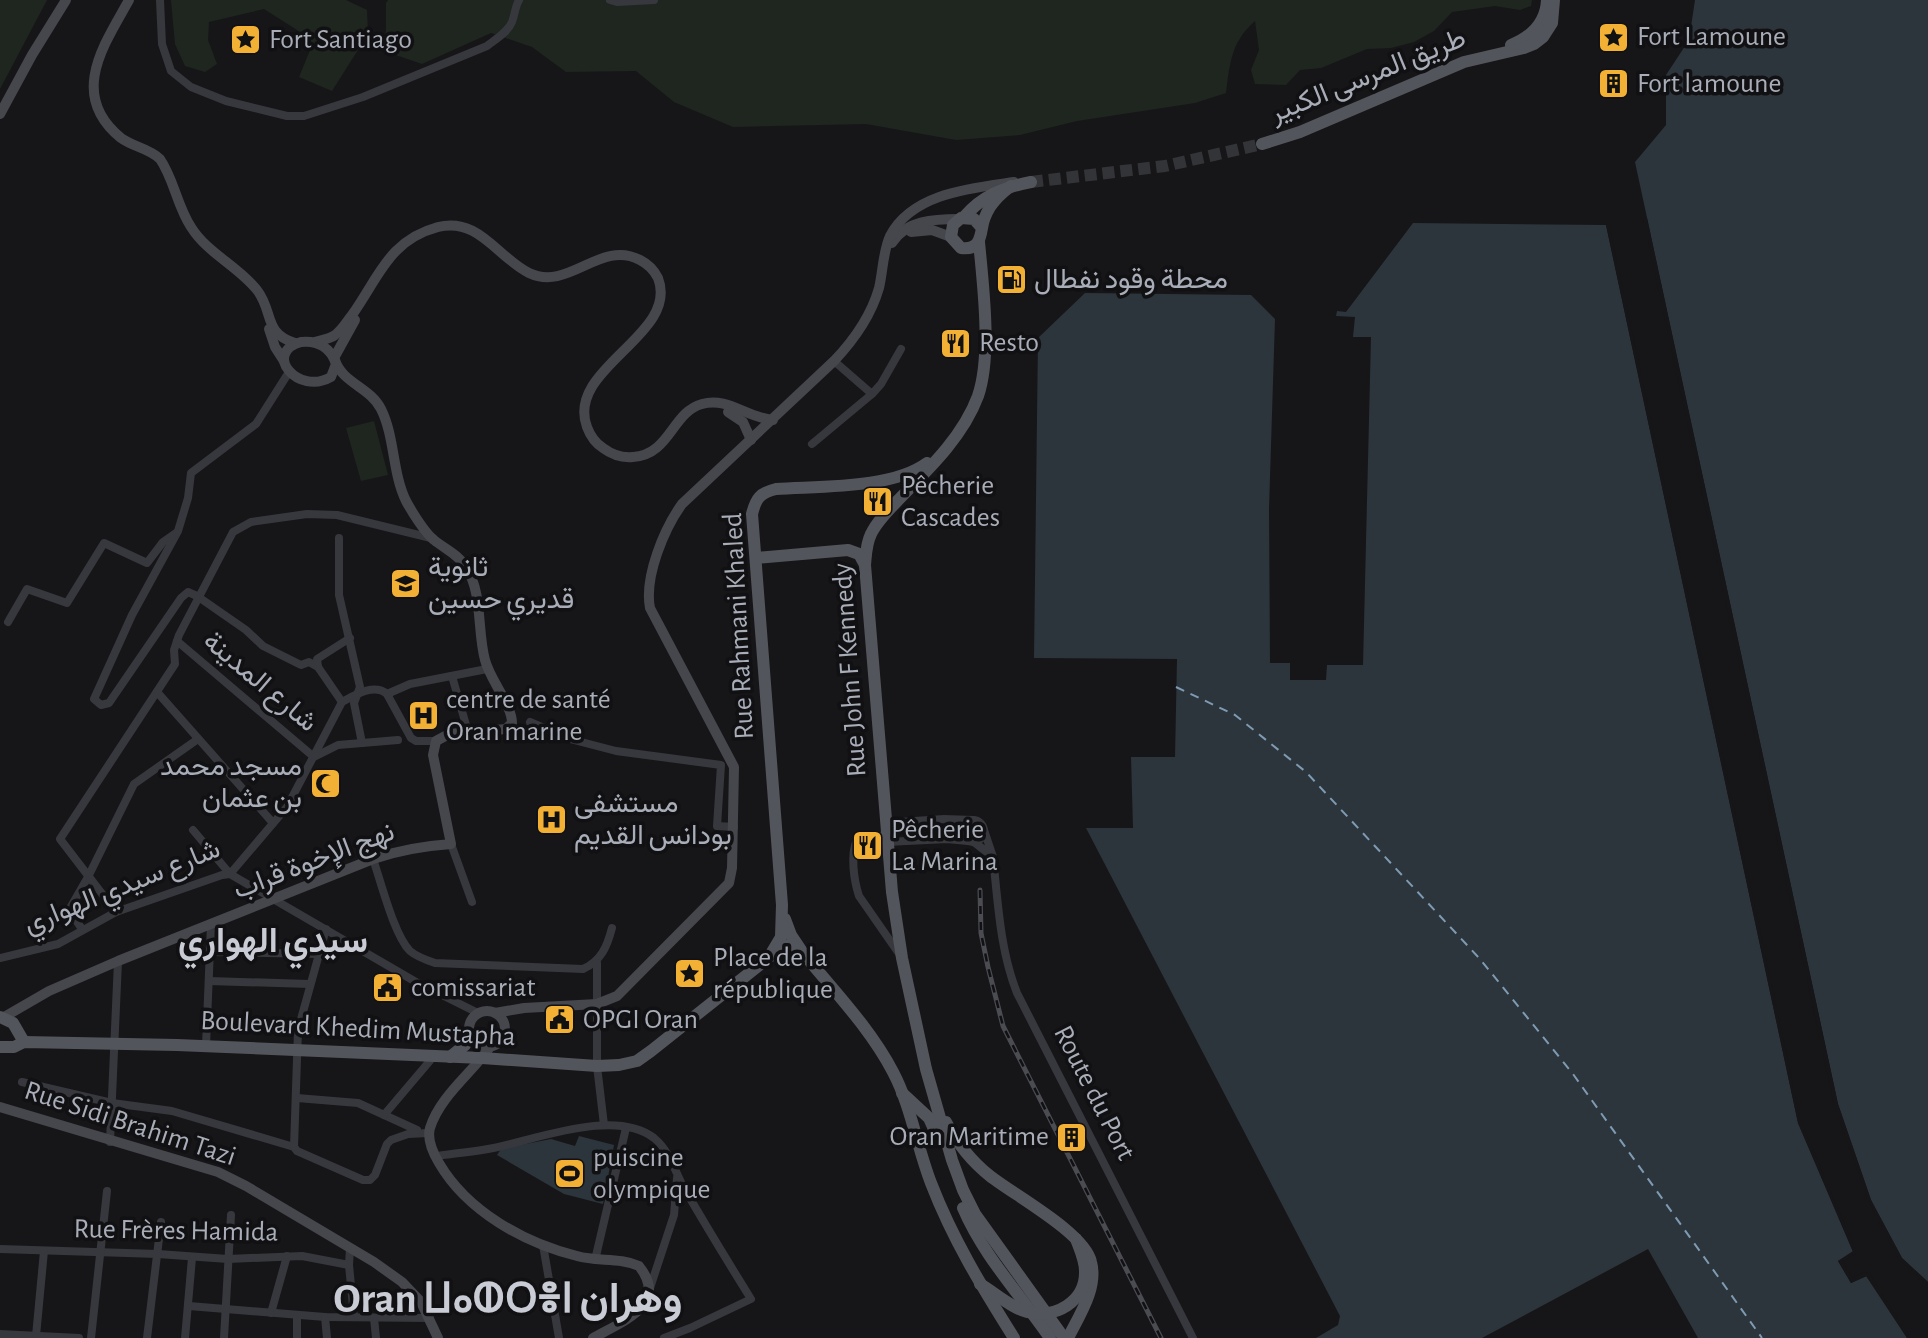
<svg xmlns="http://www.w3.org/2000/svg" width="1928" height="1338" font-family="'Alegreya Sans',Vazirmatn,'Noto Sans Tifinagh',sans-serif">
  <rect width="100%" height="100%" fill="#161618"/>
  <g fill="#1e261f">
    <path d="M0 0H47L0 89Z"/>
    <path d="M171 0H346L367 10 368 34 332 91 299 77 313 43 297 30 264 9 209 22 208 40 217 64 205 72 185 66 175 44Z"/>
    <path d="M388 0H1532L1531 6 1520 10 1495 6 1452 12 1434 31 1414 42 1391 48 1367 49 1321 68 1300 70 1286 85 1255 84 1251 70 1259 50 1255 21C1231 42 1230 63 1226 93L1195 103 1077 121 1020 135 956 140 866 124 733 127 674 102 636 71 566 72 532 47 491 33 422 64 381 50 386 31V3Z"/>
    <path d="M374 421 388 475 361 481 346 428Z"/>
  </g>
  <g fill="#2c353c">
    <path d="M1695 0H1928V1282L1902 1258 1871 1200 1838 1104 1635 162 1666 125V75L1689 40Z"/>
    <path d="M1413 223 1606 225 1798 1123 1853 1252 1838 1261 1851 1283 1866 1276 1907 1338H1698L1648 1249 1482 1338H1316L1338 1325 1340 1316 1086 828H1133L1131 757H1175L1177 659 1034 658 1038 338 1085 293 1251 295 1275 319 1269 509 1270 663H1290V680H1326L1327 665H1363L1371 337H1353L1355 317 1336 316 1337 311 1346 312Z"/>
    <path d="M579 1136 614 1145 603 1204 564 1194 497 1155 501 1149 551 1139 575 1146Z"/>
  </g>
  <g fill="#161618">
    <path d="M1643 218H1647L1838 1104 1871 1200 1902 1258 1928 1282V1285L1899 1260 1868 1201 1834 1105Z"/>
    <path d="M1609 224 1801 1122 1856 1251 1855 1254 1843 1262 1852 1278 1865 1272 1869 1273 1910 1338H1907L1867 1276 1851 1283 1838 1261 1853 1251 1798 1123 1606 225Z"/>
  </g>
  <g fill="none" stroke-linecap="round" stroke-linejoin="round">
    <path stroke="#7f9bb3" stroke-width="2" stroke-dasharray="9 7" stroke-linecap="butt" d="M1176 687 1235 715 1306 772 1480 959 1573 1074 1762 1338"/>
    <path stroke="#333438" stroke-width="12" stroke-dasharray="12 6" stroke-linecap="butt" d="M1031 182 1165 166 1262 144"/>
    <g stroke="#37383d" stroke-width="8">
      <path d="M160 0 162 44 171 71 191 87 226 101 287 116H304L363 97 487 46C496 39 508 32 512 22 515 14 515 7 519 0"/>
      <path d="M610 0 617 2 654 0"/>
      <path d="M834 361 872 394"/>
      <path d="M289 372 256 424 191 473 188 498 178 531 132 615 94 699 101 705 109 703 181 598 188 592 197 596 246 630 263 646 301 665 309 662 318 667"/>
      <path d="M812 444 872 394 881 384 901 349"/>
      <path d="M339 538V595L360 687 354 703 362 743"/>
      <path d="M8 622 27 589 67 603 104 543 147 563 163 542 176 533"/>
      <path d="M177 641 314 757 338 745 398 740"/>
      <path d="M452 676 468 732"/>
      <path d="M157 692 273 823"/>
      <path d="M387 694 410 684 487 669"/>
      <path d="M342 702 318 667 317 659 350 638"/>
      <path d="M530 722 570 739 616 751 721 765 717 826 734 827"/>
      <circle cx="973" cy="831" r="11"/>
      <path d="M885 823 944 819 973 820"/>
      <path d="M193 830 230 874 416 982 478 1013"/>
      <path d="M886 835 857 840C850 854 854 881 859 896L900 955"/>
      <path d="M887 842 947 839 968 841"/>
      <path d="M974 842 993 857 984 830"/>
      <path d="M451 844 472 902"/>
      <path d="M993 857C998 903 1000 950 1017 993L1193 1338"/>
      <path d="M373 859C381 882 394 935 410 951 417 957 426 960 435 963L583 969C601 961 607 947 612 928"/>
      <path d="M116 912 60 839 175 664 174 650 179 635 233 532 251 522 307 514 337 515 431 538"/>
      <path d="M82 929 69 910 88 877 134 784 198 739"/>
      <path d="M210 952 318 954"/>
      <path d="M0 958 58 944 116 912 222 875 230 874 287 807 342 702C355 695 374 683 387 694L411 738 416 741H436"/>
      <path d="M597 963V1066L604 1125"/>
      <path d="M209 981 310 984"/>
      <path d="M206 1046 211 924"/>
      <path d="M22 1082 112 1103 172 1111 294 1147 297 1151 363 1180H370L375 1175 387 1144 391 1140 408 1134 429 1133"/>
      <path d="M297 1098 358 1103 417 1130"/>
      <path d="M384 1115 434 1056"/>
      <path d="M110 1142 118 961"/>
      <path d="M294 1147 298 1030 326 929"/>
      <path d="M435 1156C452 1154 470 1152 488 1149 533 1141 614 1107 654 1138 670 1151 675 1172 684 1188 706 1226 728 1262 751 1299L690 1328 664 1338"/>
      <path d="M543 1245 559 1338"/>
      <path d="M350 1248 349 1265 354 1317"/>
      <path d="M0 1249 158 1254 228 1259 302 1256 349 1265"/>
      <path d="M595 1260 626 1128"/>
      <path d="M650 1288 674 1215 677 1178"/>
      <path d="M189 1306 325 1317 430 1318"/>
      <path d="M271 1313 287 1256"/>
      <path d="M297 1316V1338"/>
      <path d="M325 1317 327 1338"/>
      <path d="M374 1318 376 1338"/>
      <path d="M0 1334 79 1338"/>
      <path d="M36 1336 44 1251"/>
      <path d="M91 1338 107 1191"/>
      <path d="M147 1338 161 1222"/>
      <path d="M185 1338 192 1258"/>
      <path d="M224 1338 231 1215"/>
    </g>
    <g stroke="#45474d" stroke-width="10">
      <path d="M129 0C104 45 68 95 121 138 133 147 149 148 160 159 174 179 177 206 191 227 207 253 238 266 257 290 274 312 263 333 295 343"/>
      <path d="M0 114 32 55 66 0"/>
      <path d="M911 232 932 230 951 237"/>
      <path d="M892 243C906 220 935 219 959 219"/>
      <path d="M269 329 275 347 284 361"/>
      <path d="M301 342C318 340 331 348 336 364L331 377C298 396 262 353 301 342Z"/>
      <path d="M315 342C321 340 330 339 335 335 342 330 347 321 352 315 379 277 389 240 438 227 479 217 497 257 529 273 569 292 600 239 640 260 648 264 654 270 658 278 680 335 565 368 587 427 590 435 595 443 603 448 611 454 622 458 633 457 670 455 672 412 702 404 728 397 745 417 773 420"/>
      <path d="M334 358 355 320"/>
      <path d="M728 412 743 422 751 440"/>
      <circle cx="487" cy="1029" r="18"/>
      <path d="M495 1013 524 1008 597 1004 617 996 729 883 732 868 734 767 650 608C644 577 664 529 682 504L834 361C854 340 871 316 879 288 883 271 883 251 890 236 912 193 972 188 1014 182"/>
      <path d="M4 1017 49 991 118 961 373 859C399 850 423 846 451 844L433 755 436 741 449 734 506 729 512 723C512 705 490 680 485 660 477 631 483 593 466 567 458 554 445 549 434 540 425 533 412 512 406 501 392 472 395 437 381 409 370 387 342 383 335 360"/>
      <path d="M490 1047C472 1073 440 1096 430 1128 427 1139 433 1153 439 1163 467 1211 524 1243 577 1256 597 1262 620 1257 639 1266 670 1305 621 1322 593 1338"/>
      <path d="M0 1107 218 1172 246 1186 374 1262 402 1282 421 1302 438 1338"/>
    </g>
    <g stroke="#53555c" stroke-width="12">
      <path d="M1511 45C1531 37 1546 22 1547 0"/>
      <path d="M1262 144 1300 132 1464 62 1524 48 1534 44 1543 37 1552 23 1554 0"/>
      <path d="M964 217C982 196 1004 187 1031 182"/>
      <path d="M982 228 974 219 961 218 953 225 951 237 961 248C977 250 980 241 982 228 983 221 987 212 990 207 996 198 1003 192 1011 186"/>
      <path d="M979 242C983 285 992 355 978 396 964 434 933 465 905 493 893 506 878 519 871 534 866 544 866 555 865 565L892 892 902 958 926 1069 952 1160 963 1190 975 1214 1064 1338"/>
      <path d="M756 558 848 550 859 554 865 565"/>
      <path d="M785 919 791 935 803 953C834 991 870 1028 893 1072 911 1106 917 1147 931 1183 953 1240 982 1287 1014 1338"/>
      <path d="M772 952 781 937 782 905 752 514C756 498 760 493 776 489 820 486 892 489 927 463"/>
      <path d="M0 1017 13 1023 24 1042"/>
      <path d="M0 1047H14L24 1042 177 1045 482 1058 597 1066 619 1065 637 1061 651 1051 782 947 792 944 803 953"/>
      <path d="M450 1057 465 1045 469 1033"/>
      <path d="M902 1093 929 1118 938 1138"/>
      <path d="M946 1122C957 1143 971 1161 990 1176 1014 1195 1085 1233 1091 1262 1098 1288 1079 1316 1068 1338"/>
      <path d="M963 1208C984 1257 1020 1294 1050 1338"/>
    </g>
    <defs>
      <path id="rail" d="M980 890 981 933 988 967 1003 1026 1161 1338"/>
    </defs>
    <use href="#rail" stroke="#4a4c52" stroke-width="5"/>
    <use href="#rail" stroke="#111113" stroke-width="2.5" stroke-dasharray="8" stroke-linecap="butt"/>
    <path stroke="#53555c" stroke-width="12" d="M980 1284C994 1292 1011 1308 1027 1312 1055 1319 1086 1302 1085 1271 1085 1260 1080 1250 1076 1239"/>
  </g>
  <defs>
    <symbol id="sight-square" viewBox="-11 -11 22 22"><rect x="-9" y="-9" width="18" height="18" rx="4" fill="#f2b134" stroke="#111113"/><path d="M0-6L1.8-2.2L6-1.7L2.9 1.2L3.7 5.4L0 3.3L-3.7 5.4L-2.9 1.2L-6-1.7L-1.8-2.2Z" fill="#111"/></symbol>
    <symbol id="building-square" viewBox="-11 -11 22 22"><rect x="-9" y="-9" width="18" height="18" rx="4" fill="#f2b134" stroke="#111113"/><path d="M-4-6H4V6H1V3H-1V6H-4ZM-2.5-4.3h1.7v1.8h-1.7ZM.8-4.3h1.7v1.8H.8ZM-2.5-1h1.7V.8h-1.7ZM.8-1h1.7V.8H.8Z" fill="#111"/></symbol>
    <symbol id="fuel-square" viewBox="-11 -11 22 22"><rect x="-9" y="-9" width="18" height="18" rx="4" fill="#f2b134" stroke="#111113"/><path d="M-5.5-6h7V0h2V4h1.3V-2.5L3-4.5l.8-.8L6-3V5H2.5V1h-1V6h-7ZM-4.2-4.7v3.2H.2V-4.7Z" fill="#111"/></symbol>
    <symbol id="restaurant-square" viewBox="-11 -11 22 22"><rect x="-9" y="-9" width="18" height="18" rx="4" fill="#f2b134" stroke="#111113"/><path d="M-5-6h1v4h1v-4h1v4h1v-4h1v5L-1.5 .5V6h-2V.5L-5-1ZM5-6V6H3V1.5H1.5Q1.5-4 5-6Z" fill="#111"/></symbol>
    <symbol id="school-square" viewBox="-11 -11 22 22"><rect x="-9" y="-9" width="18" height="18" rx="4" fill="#f2b134" stroke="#111113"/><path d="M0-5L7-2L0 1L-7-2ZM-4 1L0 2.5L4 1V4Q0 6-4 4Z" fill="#111"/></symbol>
    <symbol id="hospital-square" viewBox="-11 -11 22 22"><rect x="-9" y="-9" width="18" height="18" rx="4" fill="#f2b134" stroke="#111113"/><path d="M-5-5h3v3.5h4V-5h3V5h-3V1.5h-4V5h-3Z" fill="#111"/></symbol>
    <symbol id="mosque-square" viewBox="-11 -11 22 22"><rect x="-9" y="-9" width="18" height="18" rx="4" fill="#f2b134" stroke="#111113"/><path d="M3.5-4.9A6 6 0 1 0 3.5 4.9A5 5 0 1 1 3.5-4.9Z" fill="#111"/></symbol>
    <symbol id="civic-square" viewBox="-11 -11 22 22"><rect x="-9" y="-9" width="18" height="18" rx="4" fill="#f2b134" stroke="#111113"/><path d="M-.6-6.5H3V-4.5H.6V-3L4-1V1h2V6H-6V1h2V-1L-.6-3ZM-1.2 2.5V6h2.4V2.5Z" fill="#111"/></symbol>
    <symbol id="stadium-square" viewBox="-11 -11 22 22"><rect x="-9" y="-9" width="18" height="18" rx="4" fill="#f2b134" stroke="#111113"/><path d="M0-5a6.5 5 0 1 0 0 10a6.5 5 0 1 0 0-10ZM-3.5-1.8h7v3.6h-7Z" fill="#111"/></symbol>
  </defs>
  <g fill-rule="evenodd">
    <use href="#sight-square" x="1596" y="20" width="35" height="35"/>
    <use href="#sight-square" x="228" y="22" width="35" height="35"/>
    <use href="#building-square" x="1596" y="66" width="35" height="35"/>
    <use href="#fuel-square" x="994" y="262" width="35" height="35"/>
    <use href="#restaurant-square" x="938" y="326" width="35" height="35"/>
    <use href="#restaurant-square" x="860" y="484" width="35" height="35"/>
    <use href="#school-square" x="388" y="566" width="35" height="35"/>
    <use href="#hospital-square" x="406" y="698" width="35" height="35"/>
    <use href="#mosque-square" x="308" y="766" width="35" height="35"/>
    <use href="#hospital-square" x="534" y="802" width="35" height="35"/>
    <use href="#restaurant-square" x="850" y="828" width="35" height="35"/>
    <use href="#sight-square" x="672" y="956" width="35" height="35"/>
    <use href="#civic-square" x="370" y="970" width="35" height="35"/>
    <use href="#civic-square" x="542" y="1002" width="35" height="35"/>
    <use href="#building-square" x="1054" y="1120" width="35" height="35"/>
    <use href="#stadium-square" x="552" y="1156" width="35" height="35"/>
  </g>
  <g text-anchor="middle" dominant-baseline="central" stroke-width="7" stroke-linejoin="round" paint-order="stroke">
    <g font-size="28" fill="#a8adb8" stroke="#111113" text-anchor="start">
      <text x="1637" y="37">Fort Lamoune</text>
      <text x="269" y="40">Fort Santiago</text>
      <text x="1637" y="84">Fort lamoune</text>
      <text x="1034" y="280">محطة وقود نفطال</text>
      <text x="979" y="343">Resto</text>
      <text x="901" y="486">Pêcherie<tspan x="901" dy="32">Cascades</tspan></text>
      <text x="428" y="568">ثانوية<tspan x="428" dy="32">قديري حسين</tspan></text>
      <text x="446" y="700">centre de santé<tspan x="446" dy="32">Oran marine</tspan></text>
      <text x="302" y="767" text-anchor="end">مسجد محمد<tspan x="302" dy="32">بن عثمان</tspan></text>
      <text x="574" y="804">مستشفى<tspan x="574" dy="32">بودانس القديم</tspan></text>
      <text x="891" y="830">Pêcherie<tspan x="891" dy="32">La Marina</tspan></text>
      <text x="713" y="958">Place de la<tspan x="713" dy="32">république</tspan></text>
      <text x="411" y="988">comissariat</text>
      <text x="583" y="1020">OPGI Oran</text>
      <text x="1049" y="1137" text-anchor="end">Oran Maritime</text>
      <text x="593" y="1158">puiscine<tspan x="593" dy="32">olympique</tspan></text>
    </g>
    <g font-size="28" fill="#a8adb8" stroke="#111113">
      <text transform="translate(1368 76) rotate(-22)">طريق المرسى الكبير</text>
      <text transform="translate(739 626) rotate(-93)">Rue Rahmani Khaled</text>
      <text transform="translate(850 670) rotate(-94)">Rue John F Kennedy</text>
      <text transform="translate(260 682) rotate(40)">شارع المدينة</text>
      <text transform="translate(314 861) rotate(-21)">نهج الإخوة قراب</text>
      <text transform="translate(122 887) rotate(-22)">شارع سيدي الهواري</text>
      <text transform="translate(358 1029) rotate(3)">Boulevard Khedim Mustapha</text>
      <text transform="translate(1094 1093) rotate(63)">Route du Port</text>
      <text transform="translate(130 1124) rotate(18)">Rue Sidi Brahim Tazi</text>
      <text transform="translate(176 1231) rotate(1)">Rue Frères Hamida</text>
    </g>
    <g font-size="35" font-weight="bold" fill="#c9ccd4" stroke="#111113">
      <text x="273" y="941">سيدي الهواري</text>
    </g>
    <g font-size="42" font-weight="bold" fill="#c9ccd4" stroke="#111113">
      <text x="508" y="1299">Oran ⵡⴰⵀⵔⴻⵏ وهران</text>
    </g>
  </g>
</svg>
